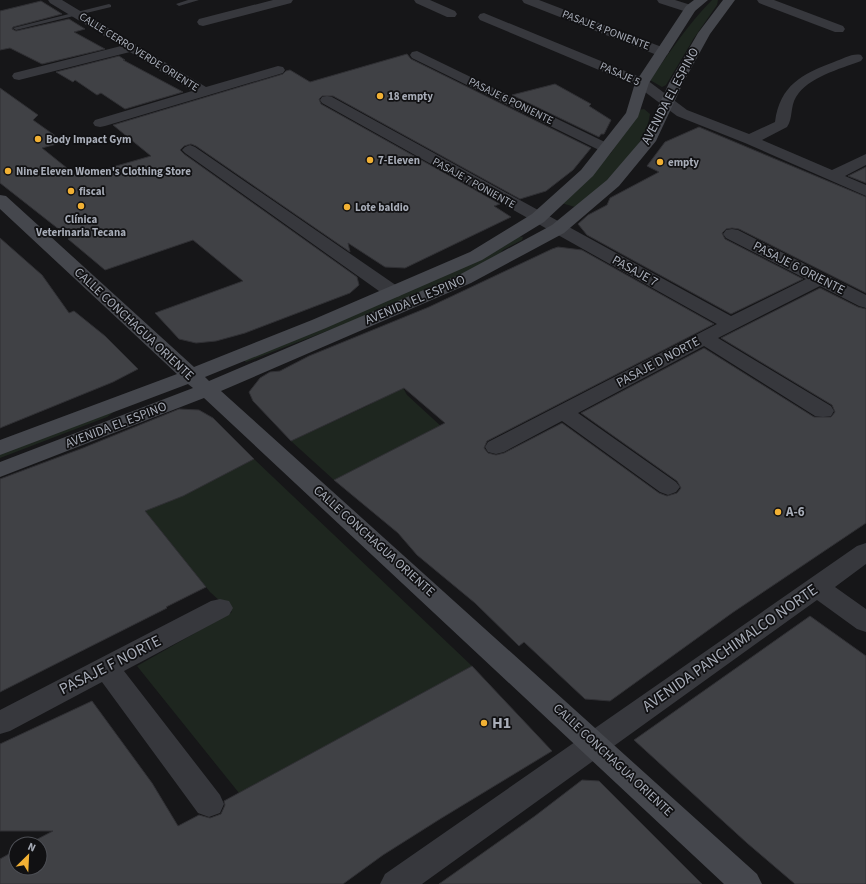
<svg xmlns="http://www.w3.org/2000/svg" width="866" height="884" font-family="'Source Sans 3',sans-serif">
  <rect width="100%" height="100%" fill="#161618"/>
  <g fill="#1e261f">
    <path d="M712 0H718L717 5 694 38 666 85 662 87 650 80C670 52 688 24 712 0Z"/>
    <path d="M644 109 650 114C645 151 603 185 575 207L558 202 588 177 611 153 639 110Z"/>
    <path d="M517 236 523 237 522 240 503 250 496 258 444 283 340 326 246 362 242 359Z"/>
    <path d="M402 386 407 395 444 429 334 480 291 441 369 405Z"/>
    <path d="M115 411 107 417 0 458V450Z"/>
    <path d="M254 459 472 666 239 793 137 666 232 612 210 592 145 511Z"/>
  </g>
  <g fill="#404145" stroke="#303034">
    <path d="M41 1 62 14 13 27 12 29 16 31 69 19 85 29 74 32 105 49 42 64 10 48 0 50V11Z"/>
    <path d="M407 54 411 59 591 148 573 170 546 191 520 199 333 96H322L319 99 321 104 500 204 494 206 511 217 405 268 385 267 348 243 350 252 196 146 191 144 184 146 180 150 184 154 357 277 359 285 350 293 245 333 216 341 196 343 179 339 155 313 243 281 193 240 105 270 68 239 70 238 0 183V88L38 115 33 120 64 142 42 148 78 177 151 156 113 125 283 74 286 71 290 70 310 82Z"/>
    <path d="M119 56 125 60H123L183 92 125 109 101 93 97 95 75 80 73 82 56 72Z"/>
    <path d="M555 84 591 104 589 106 611 120 604 134H601L599 137 512 95Z"/>
    <path d="M699 127 866 197V293L739 229 732 228 726 229 722 233 725 239 803 279 731 314 587 235 578 224 588 215 607 205 610 198 659 172 647 166 665 142Z"/>
    <path d="M866 167V183L848 176Z"/>
    <path d="M0 238 42 275 69 313 74 311 105 336 138 369 113 382 0 428Z"/>
    <path d="M558 247 582 250 714 324 487 441 484 448 488 453 496 455 504 453 562 423 659 493 667 496 677 493 681 488 677 481 581 413 704 348 814 417H831L835 412 832 405 721 338 820 288 858 307 866 309V523L732 613 610 701 585 699 524 642 519 646 475 603 417 555 398 533 334 480 445 423 404 388 291 441 253 401 249 392 260 378 270 372 280 371 309 356 429 307 552 249Z"/>
    <path d="M179 409 199 410 213 418 254 459 183 496 145 511 206 587 166 607 167 608 0 692V479L83 448Z"/>
    <path d="M810 616 866 656V884H795L747 843 634 740Z"/>
    <path d="M472 666 552 751 440 819 383 855 343 884H0V859L16 850V868H40V844H28L53 831H0V744L92 701 152 783 178 826 199 815 210 818 221 814 225 805 224 801Z"/>
    <path d="M582 780 599 781 702 884H439L535 816Z"/>
  </g>
  <g fill="none" stroke-linecap="round" stroke-linejoin="round">
    <g fill="#37383d" fill-rule="evenodd">
      <path d="M188 0H199L179 6 176 4Z"/>
      <path d="M109 4 111 5V7L16 30 13 28Z"/>
    </g>
    <g fill="#37383d" fill-rule="evenodd">
      <path d="M48 0H62L206 87 278 66 283 67 285 70 283 73 105 126 100 127 95 126 93 123 95 120 192 91 130 52 19 80 14 79 12 76 14 73 121 46 50 3Z"/>
      <path d="M273 0H293L291 3 203 26 199 25 197 22 199 19Z"/>
      <path d="M414 0H430L455 11 457 14 455 17H447L416 3Z"/>
      <path d="M522 0H539L667 49 669 52 667 55H657L524 3Z"/>
      <path d="M657 0H675L694 6 696 9 694 12 690 13 659 3Z"/>
      <path d="M757 0H774L843 26 845 29 843 32H835L759 3Z"/>
      <path d="M484 13 647 80 687 110 749 134 775 122C780 85 802 74 834 62 843 59 852 53 861 55L863 58 861 61C840 69 808 77 796 97 790 107 793 119 787 127L762 140 832 170 866 154V165L845 176 866 185V196L745 143 677 116 637 86 480 20 478 17 480 14Z"/>
      <path d="M417 51 611 145 614 148 611 151 606 153 601 151 412 58 410 55 412 52Z"/>
      <path d="M327 96 332 97 731 316 806 279 726 238 723 234 726 230 732 229 738 230 866 295V308L859 306 820 286 718 338 831 406 834 411 831 416 823 417 815 416 704 346 578 413 676 482 680 487 676 492 668 495 660 492 562 421 504 452 496 454 488 452 485 447 488 442 717 324 322 103 320 100 322 97Z"/>
      <path d="M190 145 195 147 400 288 402 292 400 296 393 298 386 296 185 153 182 150 185 147Z"/>
      <path d="M866 543V564L835 587 866 609V632L857 629 817 600 422 884H380L385 874 857 546Z"/>
      <path d="M220 599 229 601 233 608 229 615 124 671 220 795 224 804 220 813 209 817 198 813 102 682 10 731 0 734V710L211 601Z"/>
    </g>
    <path fill="#45474d" fill-rule="evenodd" d="M694 0H708L695 11 649 83 638 117 593 176 544 222 482 260 326 328 205 377 209 381 459 275 552 225 607 180 644 137 669 83 698 33 723 0H735L710 34 683 83 656 141 619 186 564 233 471 283 221 391 757 874 762 884H724L204 398 0 477V462L193 388 188 384 0 455V440L177 374 0 209V195L6 196 194 367 312 320 470 252 532 214 581 170 626 113 635 83 686 6Z"/>
  </g>
  <g fill="#f2b134" stroke="#111113" stroke-width="1.5">
    <circle cx="380" cy="96" r="4"/>
    <circle cx="38" cy="139" r="4"/>
    <circle cx="370" cy="160" r="4"/>
    <circle cx="660" cy="162" r="4"/>
    <circle cx="8" cy="171" r="4"/>
    <circle cx="71" cy="191" r="4"/>
    <circle cx="81" cy="206" r="4"/>
    <circle cx="347" cy="207" r="4"/>
    <circle cx="778" cy="512" r="4"/>
    <circle cx="484" cy="723" r="4"/>
  </g>
  <g text-anchor="middle" dominant-baseline="central" stroke-width="3.5" stroke-linejoin="round" paint-order="stroke">
    <g font-size="11" fill="#a8adb8" stroke="#111113">
      <text transform="translate(606 30) rotate(21)">PASAJE 4 PONIENTE</text>
      <text transform="translate(139 52) rotate(32)">CALLE CERRO VERDE ORIENTE</text>
      <text transform="translate(620 74) rotate(24)">PASAJE 5</text>
      <text transform="translate(511 101) rotate(26)">PASAJE 6 PONIENTE</text>
      <text transform="translate(474 183) rotate(29)">PASAJE 7 PONIENTE</text>
    </g>
    <g font-size="11" font-weight="bold" fill="#a8adb8" stroke="#111113" text-anchor="start">
      <text x="388" y="96">18 empty</text>
      <text x="46" y="139">Body Impact Gym</text>
      <text x="378" y="160">7-Eleven</text>
      <text x="668" y="162">empty</text>
      <text x="16" y="171">Nine Eleven Women's Clothing Store</text>
      <text x="79" y="191">fiscal</text>
      <text x="355" y="207">Lote baldio</text>
      <text x="81" y="219" text-anchor="middle">Clínica<tspan x="81" dy="13">Veterinaria Tecana</tspan></text>
    </g>
    <g font-size="13" fill="#a8adb8" stroke="#111113">
      <text transform="translate(670 96) rotate(-62)">AVENIDA EL ESPINO</text>
      <text transform="translate(799 268) rotate(27)">PASAJE 6 ORIENTE</text>
      <text transform="translate(635 271) rotate(29)">PASAJE 7</text>
      <text transform="translate(415 300) rotate(-23)">AVENIDA EL ESPINO</text>
      <text transform="translate(134 324) rotate(43)">CALLE CONCHAGUA ORIENTE</text>
      <text transform="translate(658 362) rotate(-28)">PASAJE D NORTE</text>
      <text transform="translate(116 425) rotate(-21)">AVENIDA EL ESPINO</text>
      <text transform="translate(374 541) rotate(42)">CALLE CONCHAGUA ORIENTE</text>
      <text transform="translate(613 760) rotate(43)">CALLE CONCHAGUA ORIENTE</text>
    </g>
    <g font-size="13" font-weight="bold" fill="#a8adb8" stroke="#111113" text-anchor="start">
      <text x="786" y="512">A-6</text>
    </g>
    <g font-size="16" fill="#a8adb8" stroke="#111113">
      <text transform="translate(730 648) rotate(-35)">AVENIDA PANCHIMALCO NORTE</text>
      <text transform="translate(110 665) rotate(-27)">PASAJE F NORTE</text>
    </g>
    <g font-size="16" font-weight="bold" fill="#a8adb8" stroke="#111113" text-anchor="start">
      <text x="492" y="723">H1</text>
    </g>
  </g>
  <g transform="translate(28 856) rotate(24)"><circle r="19" fill="#111113" stroke="#4d4f55"/>
  <path d="M0-3L7 15L0 10L-7 15Z" fill="#f2b134"/>
  <text y="-6" font-size="11" font-weight="bold" text-anchor="middle" fill="#a8adb8">N</text>
  </g>
</svg>
